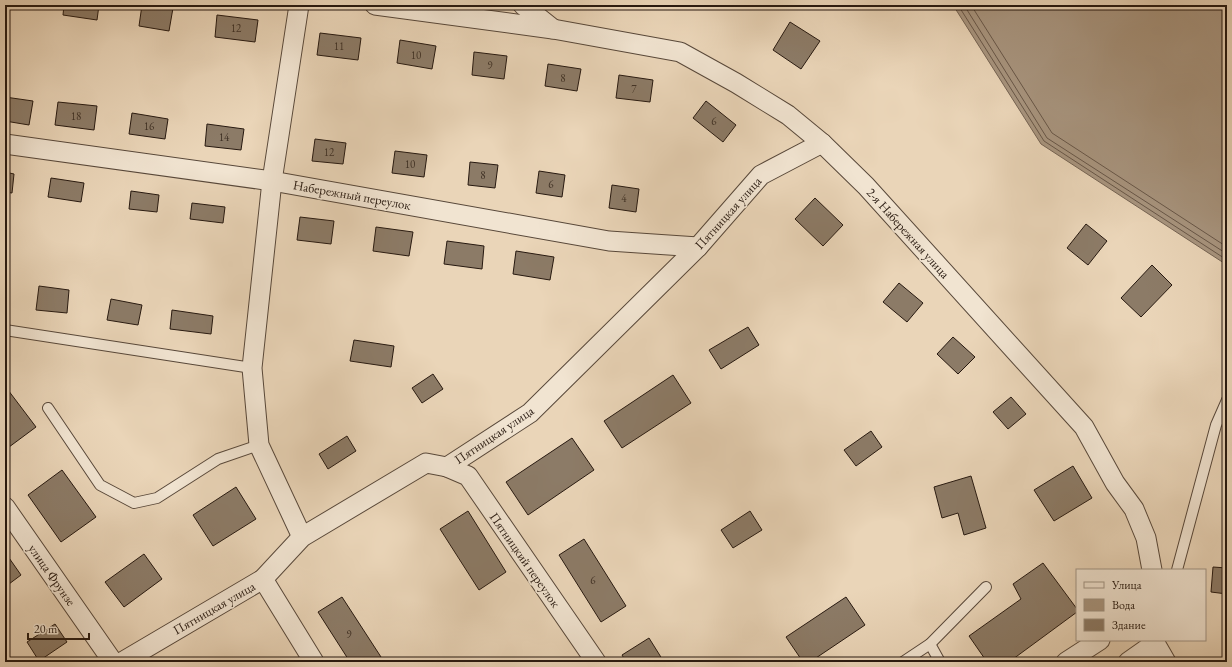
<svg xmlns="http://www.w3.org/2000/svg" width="1232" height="667" font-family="'EB Garamond',serif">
  <rect width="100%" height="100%" fill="#ead5b8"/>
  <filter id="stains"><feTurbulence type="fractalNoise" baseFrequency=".005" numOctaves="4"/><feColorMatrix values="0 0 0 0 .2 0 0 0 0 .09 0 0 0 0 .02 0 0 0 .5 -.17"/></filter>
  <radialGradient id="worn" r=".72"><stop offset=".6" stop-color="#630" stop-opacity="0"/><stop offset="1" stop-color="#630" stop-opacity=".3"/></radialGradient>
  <path fill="#a8957f" stroke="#746353" d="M953 5H1227V265L1041 144Z"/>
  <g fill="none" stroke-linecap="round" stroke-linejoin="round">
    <g stroke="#685748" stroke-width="1">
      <path d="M958 5 1044 141 1227 260"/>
      <path d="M964 5 1047 138 1227 254"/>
      <path d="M971 5 1052 133 1227 247"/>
    </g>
  </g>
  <g fill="#8c7b67" stroke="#271910">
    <path d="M64 5H99L97 20 63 15Z"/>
    <path d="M142 5 173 8 169 31 139 26Z"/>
    <path d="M217 15 258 20 255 42 215 37Z"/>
    <path d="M790 22 820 41 801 69 773 50Z"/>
    <path d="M320 33 361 38 358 60 317 55Z"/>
    <path d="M400 40 436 46 432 69 397 63Z"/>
    <path d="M474 52 507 56 504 79 472 75Z"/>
    <path d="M548 64 581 69 577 91 545 86Z"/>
    <path d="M619 75 653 80 650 102 616 98Z"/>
    <path d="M5 97 33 101 29 125 5 121Z"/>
    <path d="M706 101 736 125 723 142 693 118Z"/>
    <path d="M58 102 97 106 94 130 55 125Z"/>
    <path d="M132 113 168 119 165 139 129 134Z"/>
    <path d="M207 124 244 129 241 150 205 146Z"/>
    <path d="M315 139 346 143 343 164 312 161Z"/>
    <path d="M395 151 427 155 424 177 392 173Z"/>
    <path d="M470 162 498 165 495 188 468 185Z"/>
    <path d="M539 171 565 175 562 197 536 193Z"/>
    <path d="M5 172 14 174 12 193 5 192Z"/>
    <path d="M51 178 84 183 81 202 48 197Z"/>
    <path d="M612 185 639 189 636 212 609 208Z"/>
    <path d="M131 191 159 195 157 212 129 209Z"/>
    <path d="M815 198 843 225 823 246 795 219Z"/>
    <path d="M192 203 225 207 223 223 190 219Z"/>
    <path d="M300 217 334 221 331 244 297 240Z"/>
    <path d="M1086 224 1107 241 1088 265 1067 248Z"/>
    <path d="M376 227 413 232 409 256 373 251Z"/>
    <path d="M447 241 484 246 482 269 444 264Z"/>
    <path d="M516 251 554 257 550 280 513 274Z"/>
    <path d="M1152 265 1172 285 1141 317 1121 298Z"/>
    <path d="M899 283 923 303 907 322 883 302Z"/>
    <path d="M39 286 69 290 67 313 36 310Z"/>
    <path d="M111 299 142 305 138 325 107 320Z"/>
    <path d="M172 310 213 316 211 334 170 329Z"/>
    <path d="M748 327 759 345 721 369 709 350Z"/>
    <path d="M953 337 975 357 958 374 937 354Z"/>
    <path d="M354 340 394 346 391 367 350 361Z"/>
    <path d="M433 374 443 389 422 403 412 388Z"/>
    <path d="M673 375 691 403 622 448 604 421Z"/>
    <path d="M5 386 36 427 5 450Z"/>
    <path d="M1011 397 1026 414 1008 429 993 412Z"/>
    <path d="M871 431 882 447 856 466 844 450Z"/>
    <path d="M347 436 356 451 328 469 319 454Z"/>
    <path d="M572 438 594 470 528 515 506 482Z"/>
    <path d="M1073 466 1092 498 1054 521 1034 490Z"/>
    <path d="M62 470 96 517 61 542 28 495Z"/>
    <path d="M971 476 986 528 964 535 958 513 942 518 934 487Z"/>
    <path d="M236 487 256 519 213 546 193 515Z"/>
    <path d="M468 511 506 572 479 590 440 529Z"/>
    <path d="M750 511 762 530 733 548 721 530Z"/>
    <path d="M584 539 626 606 601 622 559 555Z"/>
    <path d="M144 554 162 579 124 607 105 582Z"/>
    <path d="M7 555 21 575 5 587V557Z"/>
    <path d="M1043 563 1077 609V612L1009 662H987L969 636 1021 599 1013 584Z"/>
    <path d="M1213 567 1227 568V594L1211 592Z"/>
    <path d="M342 597 381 657 373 662H350L318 612Z"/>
    <path d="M846 597 865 625 810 662H803L786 637Z"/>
    <path d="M55 624 67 642 39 661 27 642Z"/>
    <path d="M649 638 664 662H626L622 655Z"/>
  </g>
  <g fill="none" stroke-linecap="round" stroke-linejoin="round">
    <defs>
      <g id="lane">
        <path d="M5 330 252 368"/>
        <path d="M48 408 100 485 134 503 157 498 218 459 259 445"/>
        <path d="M1177 570 1216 425 1227 400"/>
        <path d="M930 644 940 662"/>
        <path d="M903 662 930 644 986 587"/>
      </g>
      <g id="street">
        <path d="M299 5 272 181 252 368 259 445 302 537"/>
        <path d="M375 5 553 29 680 52 736 83 788 115 822 143 866 186 1084 427 1115 483 1134 509 1146 538 1152 570"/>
        <path d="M523 5 553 29"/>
        <path d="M5 144 272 181 609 241 698 247"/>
        <path d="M447 467 468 476 596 662"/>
        <path d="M5 507 113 662"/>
        <path d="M263 579 314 662"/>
        <path d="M1155 643 1166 662"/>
        <path d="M122 662 263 579 302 537 426 463 447 467 530 413 698 247 761 175 822 143"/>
        <path d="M1066 662 1100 640"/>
        <path d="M1128 662 1155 643"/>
      </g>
    </defs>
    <use href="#lane" stroke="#58483a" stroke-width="12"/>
    <use href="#street" stroke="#58483a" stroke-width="21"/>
    <use href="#lane" stroke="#f1e4d1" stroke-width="10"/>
    <use href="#street" stroke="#f1e4d1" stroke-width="19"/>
  </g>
  <g text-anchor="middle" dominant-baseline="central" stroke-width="3.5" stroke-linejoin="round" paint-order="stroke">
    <g font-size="11" fill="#403226">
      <text x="236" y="28">12</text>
      <text x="339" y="46">11</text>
      <text x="416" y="55">10</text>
      <text x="490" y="65">9</text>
      <text x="563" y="78">8</text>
      <text x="634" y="89">7</text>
      <text x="76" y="116">18</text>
      <text x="714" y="121">6</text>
      <text x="149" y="126">16</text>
      <text x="224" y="137">14</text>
      <text x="329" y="152">12</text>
      <text x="410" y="164">10</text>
      <text x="483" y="175">8</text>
      <text x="551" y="184">6</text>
      <text x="624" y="198">4</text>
      <text x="593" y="580">6</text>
      <text x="349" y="634">9</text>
    </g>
    <g font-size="13" fill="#271910" stroke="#f1e4d1">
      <text transform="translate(352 195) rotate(10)">Набережный переулок</text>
      <text transform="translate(728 213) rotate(-48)">Пятницкая улица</text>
      <text transform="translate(908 233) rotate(48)">2-я Набережная улица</text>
      <text transform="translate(494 435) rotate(-34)">Пятницкая улица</text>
      <text transform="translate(525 560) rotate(55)">Пятницкий переулок</text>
      <text transform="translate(52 575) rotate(55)">улица Фрунзе</text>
      <text transform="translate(214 608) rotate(-30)">Пятницкая улица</text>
    </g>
  </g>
  <rect width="1232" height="667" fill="none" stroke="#ead5b8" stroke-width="20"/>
  <rect x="6" y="6" width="1220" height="655" fill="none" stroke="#271910" stroke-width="2"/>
  <rect x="10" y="10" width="1212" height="647" fill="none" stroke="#271910"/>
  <rect x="1076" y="569" width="130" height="72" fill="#f1e4d1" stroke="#a09384"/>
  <rect x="1084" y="582" width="20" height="6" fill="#f1e4d1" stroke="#a09384"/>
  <text x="1112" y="589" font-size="12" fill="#271910">Улица</text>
  <rect x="1084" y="599" width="20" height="12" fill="#a8957f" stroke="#a09384"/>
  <text x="1112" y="609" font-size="12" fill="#271910">Вода</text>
  <rect x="1084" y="619" width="20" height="12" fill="#8c7b67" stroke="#a09384"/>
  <text x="1112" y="629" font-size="12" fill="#271910">Здание</text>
  <path d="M28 633v6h61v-6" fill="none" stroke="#271910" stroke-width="2"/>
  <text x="34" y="633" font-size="12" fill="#271910" stroke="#f1e4d1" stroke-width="3" paint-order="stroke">20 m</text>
  <rect width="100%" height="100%" filter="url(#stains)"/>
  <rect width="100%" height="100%" fill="url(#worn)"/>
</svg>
